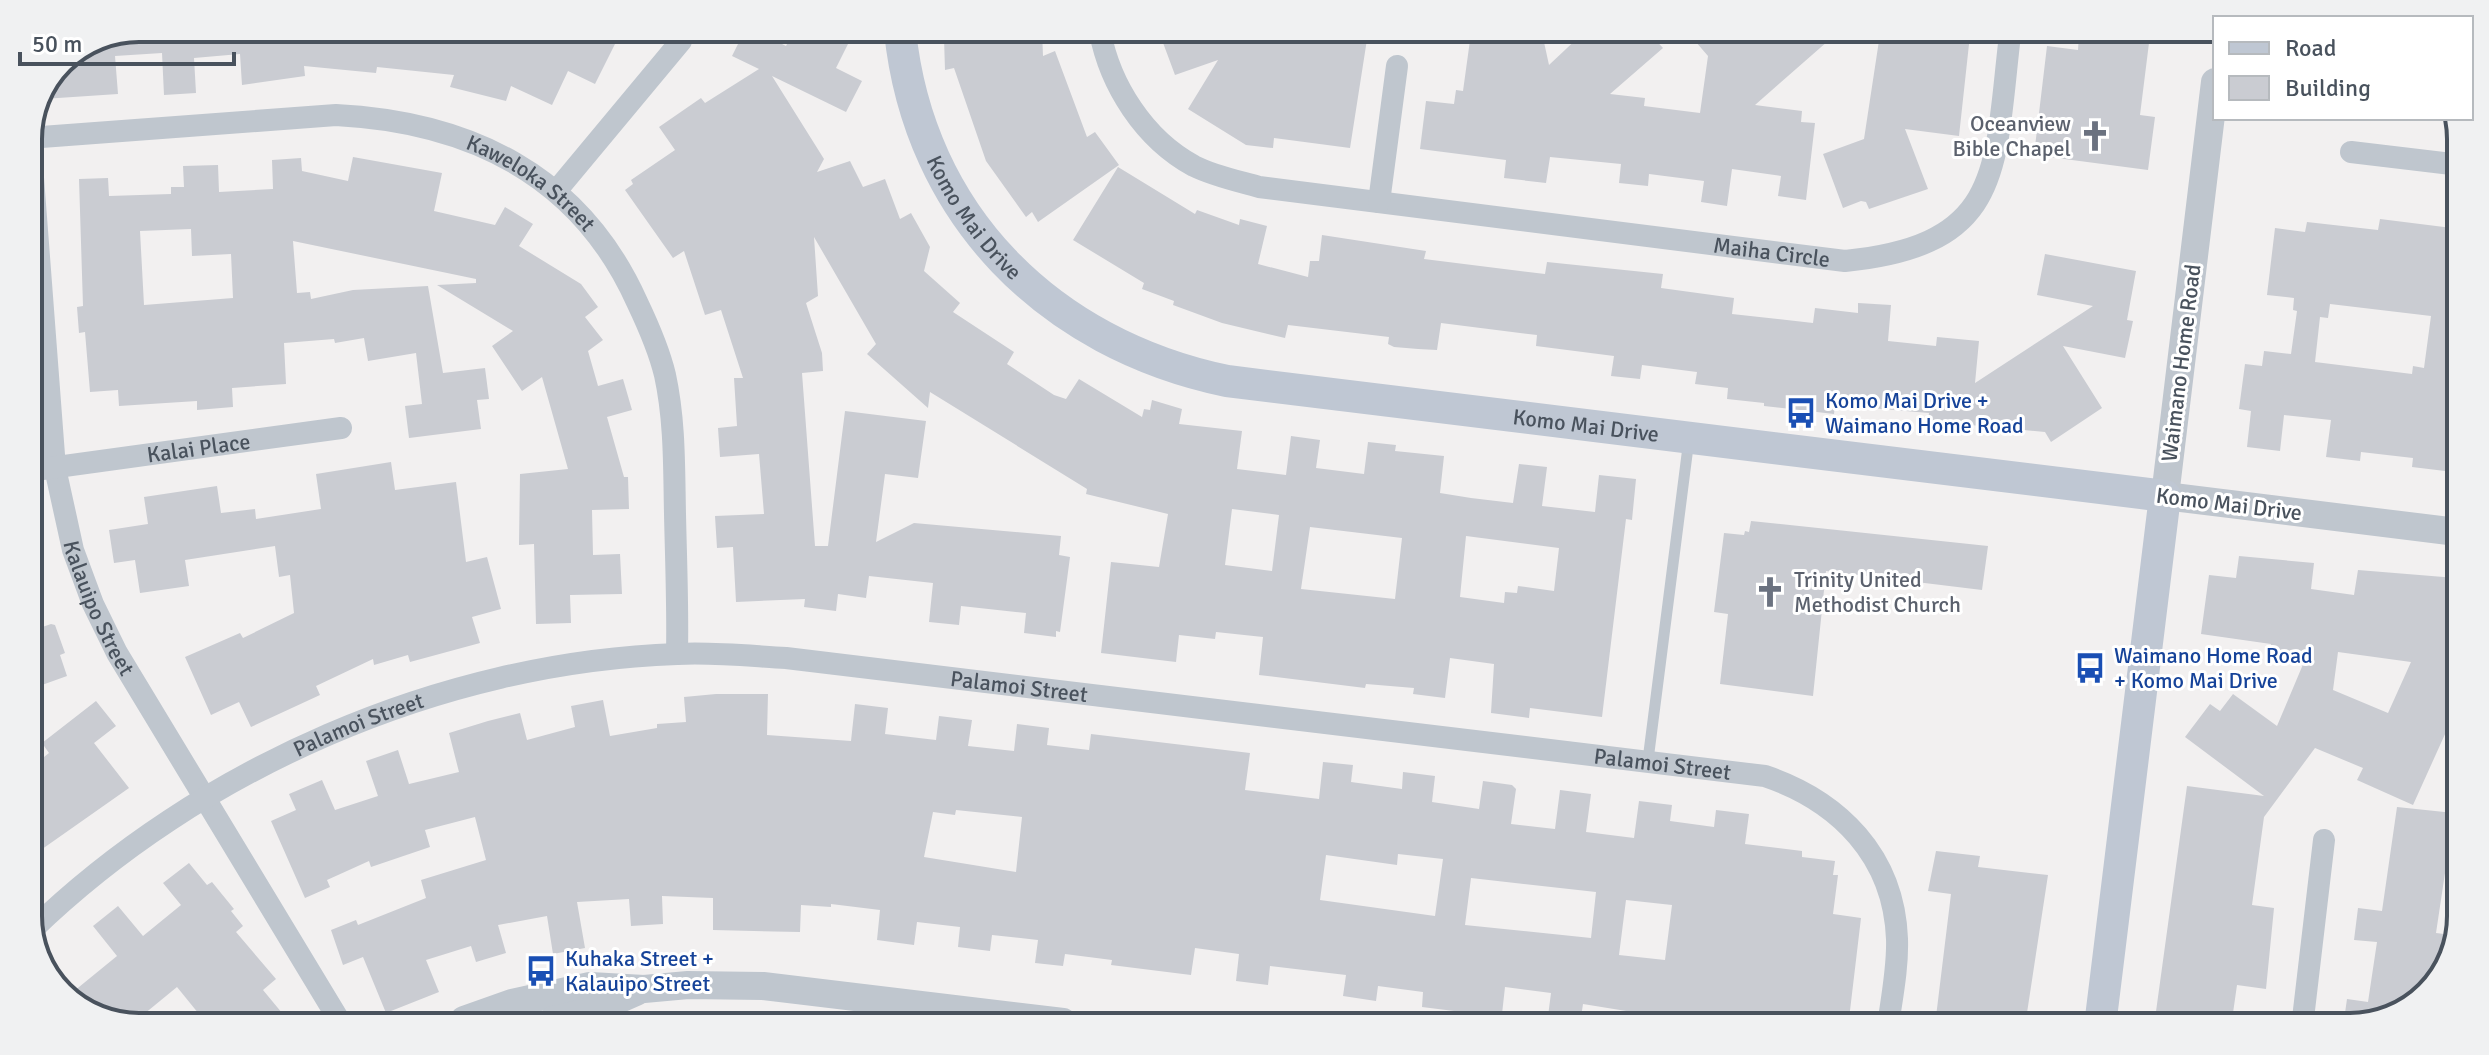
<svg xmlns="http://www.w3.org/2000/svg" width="2489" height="1055" font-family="Signika,sans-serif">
  <rect width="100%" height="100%" fill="#f2f0f0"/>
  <g fill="#caccd2" fill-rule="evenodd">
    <path d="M139 28 595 30 617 40 595 84 568 71 552 105 511 86 506 101 450 87 454 75 377 67 376 73 304 66 305 76 242 85 240 54 194 58 196 93 164 95 162 53 115 56 118 94 43 99 61 60Z"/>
    <path d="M745 30H754L786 46 794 30H820L848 44 836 68 862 81 846 112 772 76 824 159 817 172 850 161 863 187 885 179 900 219 911 213 930 247 924 271 960 303 953 312 1014 352 1007 364 1054 395 1066 399 1079 379 1142 417 1144 409 1150 410 1152 400 1182 409 1179 424 1242 431 1237 469 1286 475 1291 436 1320 440 1316 468 1364 474 1368 442 1396 445 1395 451 1444 456 1440 493 1471 498 1513 503 1519 464 1547 467 1542 506 1595 512 1599 475 1636 479 1632 520 1626 519 1602 717 1530 708 1529 718 1491 713 1494 664 1450 658 1445 698 1413 694 1414 688 1366 684 1365 688 1259 675 1263 637 1216 632 1215 639 1179 635 1176 662 1101 653 1111 562 1159 567 1168 514 1086 494 1087 489 930 392 928 408 867 354 876 344 814 237 818 296 806 303 822 353 823 371 802 373 815 546H828L845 411 926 421 918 478 885 474 876 542 914 523 1061 536 1059 555 1070 557 1060 632 1056 631V637L1024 633 1026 613 961 606 959 625 929 622 933 583 869 576 866 598 838 594 836 611 804 607 805 599 736 602 733 547 717 548 715 516 764 514 759 454 720 457 718 428 737 426 734 378H743L721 310 705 315 684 251 673 258 625 190 633 184 631 180 675 150 659 127 701 98 705 103 759 69 732 56ZM1232 509 1279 515 1272 571 1225 565ZM1310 527 1402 538 1395 599 1301 589ZM1466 536 1559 548 1554 591 1518 586 1517 593 1505 592 1504 603 1460 597Z"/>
    <path d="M952 31H1042L1043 56 1055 51 1087 137 1095 132 1119 165 1038 222 1032 212 1026 217 986 161 954 68 945 70 944 38H953Z"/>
    <path d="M1159 32 1368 33 1350 148 1274 138 1273 148 1246 145 1188 109 1218 60 1175 75Z"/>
    <path d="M1471 33H1542L1549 65 1583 33 1650 34 1663 48 1610 94 1645 98 1644 106 1700 113 1708 56 1689 34H1836L1755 105 1802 111 1801 122 1815 123 1806 200 1778 196 1781 176 1732 169 1727 206 1701 202 1704 181 1649 174 1648 186 1619 183 1621 164 1550 157 1546 183 1504 178 1506 160 1420 149 1426 101 1454 104 1456 90 1463 91Z"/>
    <path d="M1880 34 1970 35 1959 136 1905 129 1928 189 1869 209 1866 202 1861 201 1843 208 1823 154 1864 139Z"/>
    <path d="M2079 35H2150L2140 115 2155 117 2148 170 2034 155 2047 46 2078 50Z"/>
    <path d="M353 157 442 173 434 211 495 225 505 207 533 224 519 246 581 284 598 307 585 317 603 340 588 351 598 386 623 379 632 410 607 417 624 477H628L629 509 592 510 593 555 620 554 622 594 570 595 571 623 536 624 534 544 519 545 520 474 568 469 542 377 522 391 492 346 513 331 437 285 476 283V279L293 241 297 293 310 292 311 299 353 290 428 286 443 373 485 368 489 399 477 400 481 429 409 438 405 406 422 404 416 353 368 361 364 338 335 343 334 339 284 343 286 384 232 388 233 407 197 410V401L119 406 118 390 90 392 85 332 79 333 77 307 83 306 79 179 108 178 109 196 171 194V187H184L183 166 218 165 219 192 273 189 272 160 301 158 302 171 348 181ZM191 229 192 256 231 254 233 298 144 305 140 231Z"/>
    <path d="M1118 167 1195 214 1197 210 1239 225 1240 219 1267 226 1258 264 1308 277 1310 261H1319L1322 235 1426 251 1424 259 1545 274 1547 262 1663 274 1661 288 1734 298 1732 314 1813 323 1815 308 1858 313V303L1891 305 1888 341 1936 346 1937 337 1979 341 1975 383 2093 306 2037 295 2045 254 2136 271 2127 320 2133 321 2125 358 2063 346 2102 408 2051 442 2045 432 1928 421 1929 413 1835 405 1834 414 1764 406V403L1727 399 1728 388 1695 384 1697 372 1642 365 1640 379 1611 376 1614 356 1536 346 1537 335 1441 323 1437 350 1418 349 1394 347 1388 344 1389 337 1288 325 1285 338 1222 323 1173 305 1174 301 1142 289 1144 283 1073 240Z"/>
    <path d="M2380 219 2460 229 2458 433 2450 432 2445 471 2412 467 2413 458 2361 452 2360 461 2326 457 2331 420 2284 415 2280 451 2247 447 2251 411 2239 409 2245 364 2262 366 2264 351 2291 354 2297 311 2293 310 2294 298 2267 295 2275 228 2305 232 2307 222 2378 230ZM2330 304 2431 316 2424 368 2413 366 2412 374 2315 362 2320 317 2328 318Z"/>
    <path d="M391 462 395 490 456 482 466 562 487 557 501 609 472 617 480 643 410 662 408 655 374 665 373 659 316 686 320 695 251 727 239 702 211 715 185 657 240 633 243 638 294 613 290 575 279 577 275 546 185 560 189 586 140 593 135 560 114 563 109 530 148 524 144 497 217 486 221 513 255 509 256 519 321 509 316 474Z"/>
    <path d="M1751 521 1988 546 1982 590 1826 571 1813 696 1720 684 1728 614 1714 612 1724 533 1744 535 1745 531 1749 532Z"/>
    <path d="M2239 556 2314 563 2311 589 2354 595 2358 570 2456 578 2455 712 2413 805 2357 780 2363 768 2315 748 2264 817 2252 905 2274 908 2266 989 2237 985 2231 1027 2154 1026 2187 786 2264 796 2185 737 2210 704 2220 711 2233 694 2277 726 2304 662 2289 660 2290 651 2270 649 2271 644 2201 634 2209 575 2236 578ZM2338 652 2411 662 2388 713 2333 690Z"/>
    <path d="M51 624 55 625 65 653 60 655 67 676 28 690V632Z"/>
    <path d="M716 694H768L767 735 851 741 855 704 888 708 885 734 936 740 939 716 972 720 968 746 1014 751 1017 724 1049 728 1047 745 1089 750 1091 734 1250 753 1245 790 1319 799 1323 762 1353 765 1351 782 1402 789 1403 772 1435 776 1432 802 1479 809 1483 781 1512 785 1516 789 1511 824 1555 829 1560 790 1591 794 1586 832 1634 838 1639 801 1672 805 1670 821 1714 827 1716 810 1749 814 1745 844 1802 851V857L1835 861 1833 875H1838L1833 914 1861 918 1849 1019 1818 1015 1817 1025H1782L1690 1015 1689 1025 1656 1024 1657 1016 1583 1004 1580 1024H1547L1551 993 1505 987 1502 1014 1454 1011 1422 1007 1423 992 1378 986 1376 1001 1343 996 1346 975 1270 966 1268 985 1236 981 1239 954 1195 948 1191 975 1111 965 1112 960 1065 954 1063 966 1035 963 1038 940 992 935 990 951 958 947 960 927 917 922 914 945 877 940 880 910 831 904V907L801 905 800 932 713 930V898L662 896 663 924 631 926 629 899 577 902 585 948 553 954 547 916 498 925 506 953 476 962 471 946 426 960 439 992 386 1013 363 957 343 965 331 930 356 920 358 925 426 898 421 880 486 860 475 817 425 830 430 847 371 867 369 861 327 880 330 887 305 898 271 821 296 810 289 794 322 780 335 810 378 796 366 761 398 750 409 784 459 772 449 733 488 721 520 713 527 740 575 727 571 706 603 700 610 736 657 728V724L686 722 684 697ZM956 810 1022 817 1016 872 924 857 933 812 955 815ZM1398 854 1443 859 1435 916 1320 900 1326 855 1397 865ZM1471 878 1596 892 1591 938 1465 925ZM1626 900 1672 905 1665 960 1619 955Z"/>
    <path d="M96 701 116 726 94 743 129 788 28 859V770L49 753 42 743Z"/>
    <path d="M2397 807 2454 813 2436 933 2452 935 2448 964H2435L2433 983 2412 1008 2343 1027 2347 999 2368 1002 2377 942 2354 940 2358 908 2382 911Z"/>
    <path d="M1936 851 1980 856 1978 867 2048 875 2025 1026 1935 1025 1951 894 1928 891Z"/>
    <path d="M189 863 207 885 212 882 234 909 231 911 243 926 236 932 276 979 263 990 287 1019H203L177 987 138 1019H97L68 996 117 956 93 926 118 906 143 936 181 905 163 883Z"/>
  </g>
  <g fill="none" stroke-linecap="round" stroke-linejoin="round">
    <path stroke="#bfc6ce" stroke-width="11" d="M1648 760 1689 439"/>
    <g stroke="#bfc6ce" stroke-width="22">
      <path id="s1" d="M1100 32C1110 85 1144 139 1194 166 1214 176 1238 181 1259 187L1845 261C2005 245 1994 169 2010 35"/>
      <path id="s2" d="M28 138 336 115C470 122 580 175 637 302 648 325 659 350 665 375 675 421 674 468 675 514 676 561 678 607 677 654"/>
      <path id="s3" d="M30 138 55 468 73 550 93 604 117 653 339 1020"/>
      <path d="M2351 152 2460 165"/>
      <path d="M557 190 681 41"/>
      <path d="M1379 202 1397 66"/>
      <path id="s4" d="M28 471 341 428"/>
      <path id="s5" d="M31 931C199 768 442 662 677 654 713 652 750 656 786 658L1765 776C1839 801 1894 856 1897 939 1898 967 1892 997 1888 1025"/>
      <path d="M2302 1027 2324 840"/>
    </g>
    <g stroke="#bfc6ce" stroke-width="28">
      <path d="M2215 82 2165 496 2457 532"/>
      <path d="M464 1020 512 1003 590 986 644 989 688 985 763 986 1063 1022"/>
      <path d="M553 1020 595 1010 636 992"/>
    </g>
    <path stroke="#bfc7d3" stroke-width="32" id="s6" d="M900 31C919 215 1049 344 1227 381L2165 496 2100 1026"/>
  </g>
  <defs>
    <symbol id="church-bare" viewBox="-9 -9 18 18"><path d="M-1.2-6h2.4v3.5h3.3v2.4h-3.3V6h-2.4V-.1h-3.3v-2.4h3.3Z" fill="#6b7280" stroke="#fff" stroke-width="2.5" paint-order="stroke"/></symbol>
    <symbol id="bus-bare" viewBox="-9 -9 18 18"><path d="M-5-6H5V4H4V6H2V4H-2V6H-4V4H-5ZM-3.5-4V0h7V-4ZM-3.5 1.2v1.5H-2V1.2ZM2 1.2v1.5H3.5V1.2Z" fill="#1a4fb4" stroke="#fff" stroke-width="2.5" paint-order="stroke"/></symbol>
  </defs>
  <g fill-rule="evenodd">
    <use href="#church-bare" x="2073" y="114" width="44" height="44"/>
    <use href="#bus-bare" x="1779" y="391" width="44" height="44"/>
    <use href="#church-bare" x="1748" y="570" width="44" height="44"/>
    <use href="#bus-bare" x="2068" y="646" width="44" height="44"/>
    <use href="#bus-bare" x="519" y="949" width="44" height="44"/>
  </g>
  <g text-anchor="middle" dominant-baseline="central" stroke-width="6" stroke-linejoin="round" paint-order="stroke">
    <g font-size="22" fill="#5b616d" stroke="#fff" text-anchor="end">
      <text x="2071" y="123">Oceanview<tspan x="2071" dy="25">Bible Chapel</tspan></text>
      <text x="1794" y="579" text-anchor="start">Trinity United<tspan x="1794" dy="25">Methodist Church</tspan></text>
    </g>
    <g font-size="22" fill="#49525d" stroke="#fff">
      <text stroke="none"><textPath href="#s2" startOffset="520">Kaweloka Street</textPath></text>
      <text stroke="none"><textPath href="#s6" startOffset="204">Komo Mai Drive</textPath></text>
      <text stroke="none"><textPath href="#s1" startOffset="754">Maiha Circle</textPath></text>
      <text transform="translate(2181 363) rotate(-83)">Waimano Home Road</text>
      <text stroke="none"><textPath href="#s6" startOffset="876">Komo Mai Drive</textPath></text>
      <text stroke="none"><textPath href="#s4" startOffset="172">Kalai Place</textPath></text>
      <text transform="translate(2229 504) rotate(7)">Komo Mai Drive</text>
      <text stroke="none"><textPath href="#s3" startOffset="478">Kalauipo Street</textPath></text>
      <text stroke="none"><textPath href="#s5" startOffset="1062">Palamoi Street</textPath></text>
      <text stroke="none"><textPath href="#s5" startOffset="390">Palamoi Street</textPath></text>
      <text stroke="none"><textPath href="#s5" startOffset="1710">Palamoi Street</textPath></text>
    </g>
    <g font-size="22" fill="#164399" stroke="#fff" text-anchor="start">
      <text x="1825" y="400">Komo Mai Drive +<tspan x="1825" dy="25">Waimano Home Road</tspan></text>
      <text x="2114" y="655">Waimano Home Road<tspan x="2114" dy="25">+ Komo Mai Drive</tspan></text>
      <text x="565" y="958">Kuhaka Street +<tspan x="565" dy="25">Kalauipo Street</tspan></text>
    </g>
  </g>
  <path d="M0 0H2489V1055H0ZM139 42H2350A97 97 0 0 1 2447 139V916A97 97 0 0 1 2350 1013H139A97 97 0 0 1 42 916V139A97 97 0 0 1 139 42Z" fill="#f0f1f2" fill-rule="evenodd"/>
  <path fill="none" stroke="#49525d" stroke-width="4" d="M139 42H2350A97 97 0 0 1 2447 139V916A97 97 0 0 1 2350 1013H139A97 97 0 0 1 42 916V139A97 97 0 0 1 139 42Z"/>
  <rect x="2213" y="16" width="260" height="104" fill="#ffffff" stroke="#b6babe" stroke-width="2"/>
  <rect x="2229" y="42" width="40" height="12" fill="#bfc7d3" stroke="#b6babe" stroke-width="2"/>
  <text x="2285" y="56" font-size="24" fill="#49525d">Road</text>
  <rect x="2229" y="76" width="40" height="24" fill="#caccd2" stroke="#b6babe" stroke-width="2"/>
  <text x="2285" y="96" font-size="24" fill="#49525d">Building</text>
  <path d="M20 52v12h214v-12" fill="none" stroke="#49525d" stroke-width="4"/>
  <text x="32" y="52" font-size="24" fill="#49525d" stroke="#ffffff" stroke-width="6" paint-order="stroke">50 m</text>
</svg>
